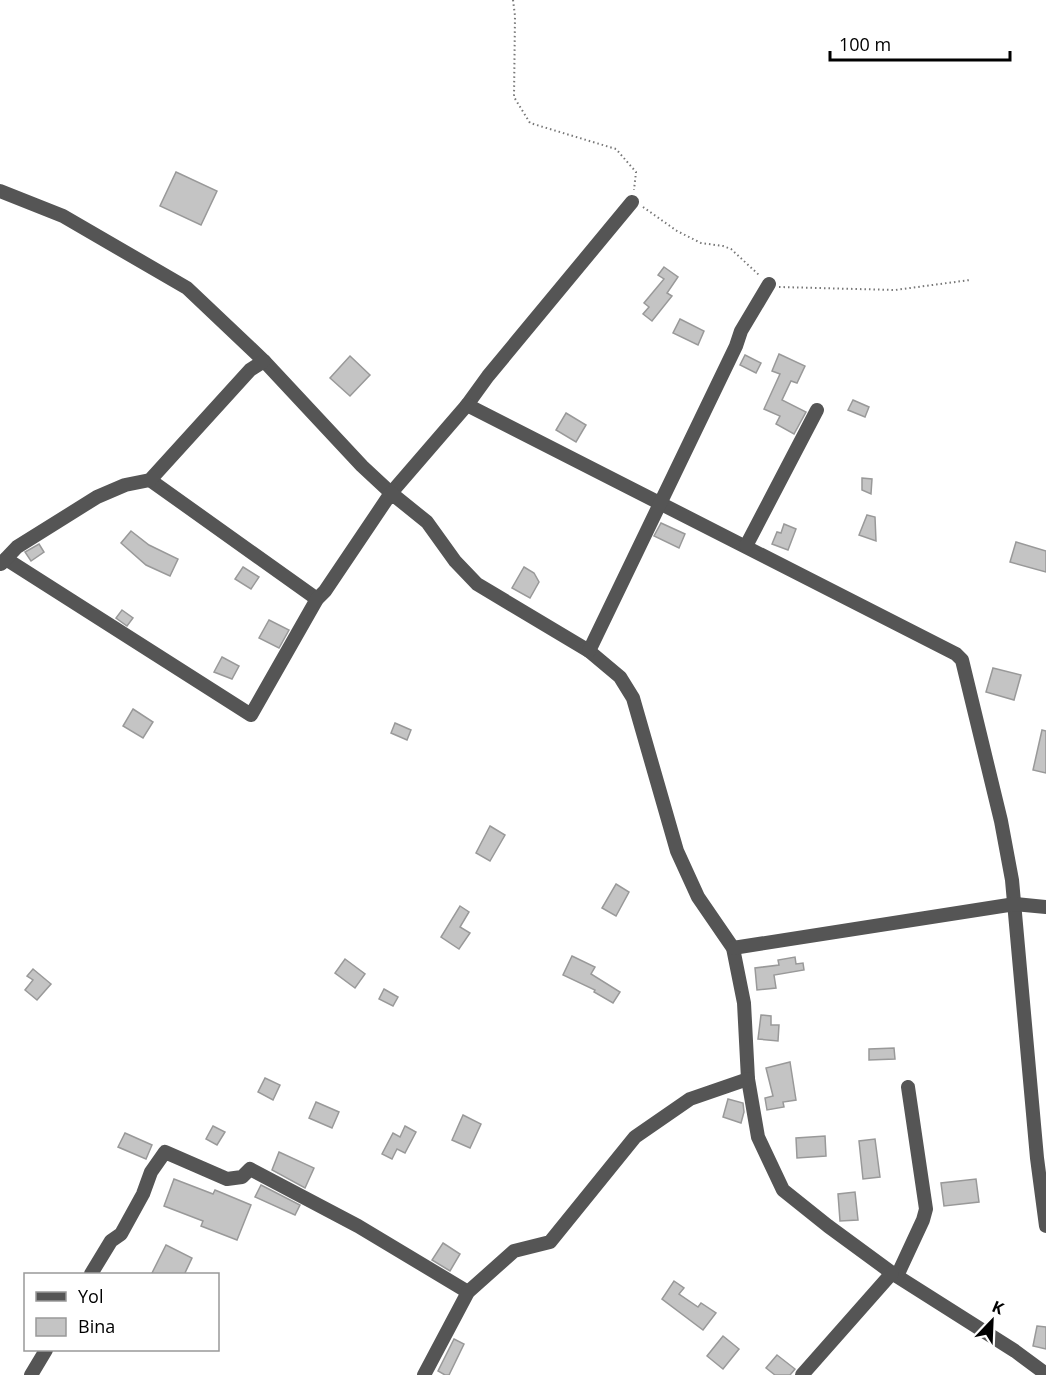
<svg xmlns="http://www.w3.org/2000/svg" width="1046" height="1375" font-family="'Open Sans',sans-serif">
  <rect width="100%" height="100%" fill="#fff"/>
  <g fill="#c4c4c4" stroke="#999" stroke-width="1.5">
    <path d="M176 172 217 191 201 225 160 206Z"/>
    <path d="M664 267 678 277 667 293 672 296 652 321 643 314 649 307 644 303 664 279 658 275Z"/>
    <path d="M680 319 704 331 698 345 673 333Z"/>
    <path d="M779 354 805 366 797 383 791 381 782 400 806 412 794 434 776 424 780 416 764 409 780 374 772 371Z"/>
    <path d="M745 355 761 363 756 373 740 365Z"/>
    <path d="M350 356 370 375 350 396 330 378Z"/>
    <path d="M853 400 869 407 865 417 848 410Z"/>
    <path d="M566 413 586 425 576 442 556 430Z"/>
    <path d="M862 478 872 479 871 494 862 490Z"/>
    <path d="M867 515 875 517 876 541 859 535Z"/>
    <path d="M661 523 685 534 679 548 654 536Z"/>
    <path d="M784 524 796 529 788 550 772 544 777 532 781 533Z"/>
    <path d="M131 531 149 545 178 559 170 576 146 565 121 543Z"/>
    <path d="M1016 542 1046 551V572L1010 562Z"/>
    <path d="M39 544 44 552 31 561 25 552Z"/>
    <path d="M243 567 259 577 251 589 235 579Z"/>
    <path d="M524 567 534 573 539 582 530 598 512 588Z"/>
    <path d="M122 610 133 618 127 626 116 618Z"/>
    <path d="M269 620 289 630 279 648 259 638Z"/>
    <path d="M222 657 239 666 232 679 214 672Z"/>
    <path d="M993 668 1021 675 1014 700 986 692Z"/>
    <path d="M133 709 153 722 143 738 123 726Z"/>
    <path d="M395 723 411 730 407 740 391 733Z"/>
    <path d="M1042 730 1046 731V773L1033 770Z"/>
    <path d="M490 826 505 835 490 861 476 853Z"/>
    <path d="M616 884 629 892 616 916 602 908Z"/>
    <path d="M460 906 469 912 460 927 470 933 459 949 441 937Z"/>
    <path d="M572 956 595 967 591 974 620 992 613 1003 594 992 595 990 563 975Z"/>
    <path d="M795 957 796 964 803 963 804 970 774 975 776 988 757 990 755 968 779 965 778 960Z"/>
    <path d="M345 959 365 974 355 988 335 973Z"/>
    <path d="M33 969 51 984 37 1000 25 990 33 980 27 976Z"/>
    <path d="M384 989 398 997 393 1006 379 999Z"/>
    <path d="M761 1015 771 1016V1025H779L778 1041 758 1039Z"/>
    <path d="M894 1048 895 1059 869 1060V1049Z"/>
    <path d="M790 1062 796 1100 783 1102 784 1107 767 1110 765 1098 773 1096 766 1068Z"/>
    <path d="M265 1078 280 1085 273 1100 258 1092Z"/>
    <path d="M728 1099 743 1103 744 1112 741 1123 723 1117Z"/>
    <path d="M316 1102 339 1112 332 1128 309 1118Z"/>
    <path d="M463 1115 481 1124 470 1148 452 1140Z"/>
    <path d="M213 1126 225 1132 217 1145 206 1139Z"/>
    <path d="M405 1126 416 1132 405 1153 397 1149 392 1159 382 1154 393 1133 400 1137Z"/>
    <path d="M125 1133 152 1145 146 1159 118 1147Z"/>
    <path d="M825 1136 826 1156 797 1158 796 1138Z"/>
    <path d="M875 1139 880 1177 863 1179 859 1141Z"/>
    <path d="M279 1152 314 1168 305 1188 272 1170Z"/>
    <path d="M174 1179 213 1194 215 1190 251 1205 237 1240 201 1226 203 1221 164 1206Z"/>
    <path d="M976 1179 979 1202 944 1206 941 1183Z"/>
    <path d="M261 1185 300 1205 295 1215 255 1197Z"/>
    <path d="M855 1192 858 1220 840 1221 838 1194Z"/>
    <path d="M443 1243 460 1254 450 1271 432 1260Z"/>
    <path d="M166 1245 192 1258 184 1275H151Z"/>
    <path d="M674 1281 684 1288 679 1294 698 1307 701 1303 716 1313 703 1330 662 1299Z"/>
    <path d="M1037 1326 1046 1327V1349L1033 1346Z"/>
    <path d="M723 1336 739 1349 723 1369 707 1356Z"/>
    <path d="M454 1339 464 1344 449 1375H445L438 1371Z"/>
    <path d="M777 1355 795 1369 790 1375H775L766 1368Z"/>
  </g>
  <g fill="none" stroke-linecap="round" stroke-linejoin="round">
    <g stroke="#777" stroke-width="2" stroke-dasharray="1.5 3" stroke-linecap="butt">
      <path d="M513 0 515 16 514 97 530 123 616 149 636 172 634 190"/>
      <path d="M643 207 677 231 701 243 723 246 731 249 759 275"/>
      <path d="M779 287 895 290 970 280"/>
    </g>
    <g stroke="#555" stroke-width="14">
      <path d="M0 191 63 216 187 288 264 361 362 466 391 493 467 405 488 376 632 202"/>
      <path d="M467 405 956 654 962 660 1001 821 1012 880 1037 1158 1046 1226"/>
      <path d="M150 480 317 599"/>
      <path d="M746 546 817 410"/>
      <path d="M6 559 251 715 317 599 325 591 391 493 427 522 455 561 477 584 589 651 620 677 633 698 677 851 698 897 733 948 744 1003 748 1079 758 1137 783 1190 828 1226 892 1273 1015 1351 1046 1374"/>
      <path d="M1 564 17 547 97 497 125 485 150 480 250 370 264 361"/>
      <path d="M589 651 736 346 741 331 769 284"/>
      <path d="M733 948 1015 904 1046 907"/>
      <path d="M91 1274 111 1241 121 1234 143 1194 151 1172 165 1152 227 1179 242 1177 250 1169 358 1226 468 1292"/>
      <path d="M897 1276 923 1220 926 1209 908 1087"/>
      <path d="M31 1375 46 1350"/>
      <path d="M424 1375 468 1292 514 1251 550 1242 635 1137 690 1099 748 1079"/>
      <path d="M802 1375 892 1273"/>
    </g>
  </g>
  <rect x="24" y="1273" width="195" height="78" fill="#ffffff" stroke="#999999" stroke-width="1.5"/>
  <rect x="36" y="1292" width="30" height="9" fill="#555555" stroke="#999999" stroke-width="1.5"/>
  <text x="78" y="1303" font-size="18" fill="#000000">Yol</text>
  <rect x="36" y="1318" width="30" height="18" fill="#c4c4c4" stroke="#999999" stroke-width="1.5"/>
  <text x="78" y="1333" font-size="18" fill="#000000">Bina</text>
  <g transform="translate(992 1321) rotate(23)" stroke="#ffffff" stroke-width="4.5" paint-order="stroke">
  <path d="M0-4.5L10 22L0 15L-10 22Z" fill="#000000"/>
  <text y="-9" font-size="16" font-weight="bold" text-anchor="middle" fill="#000000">K</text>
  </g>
  <path d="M830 51v9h180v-9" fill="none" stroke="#000000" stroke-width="3"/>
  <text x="839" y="51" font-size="18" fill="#000000" stroke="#ffffff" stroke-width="4.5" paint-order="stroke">100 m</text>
</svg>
